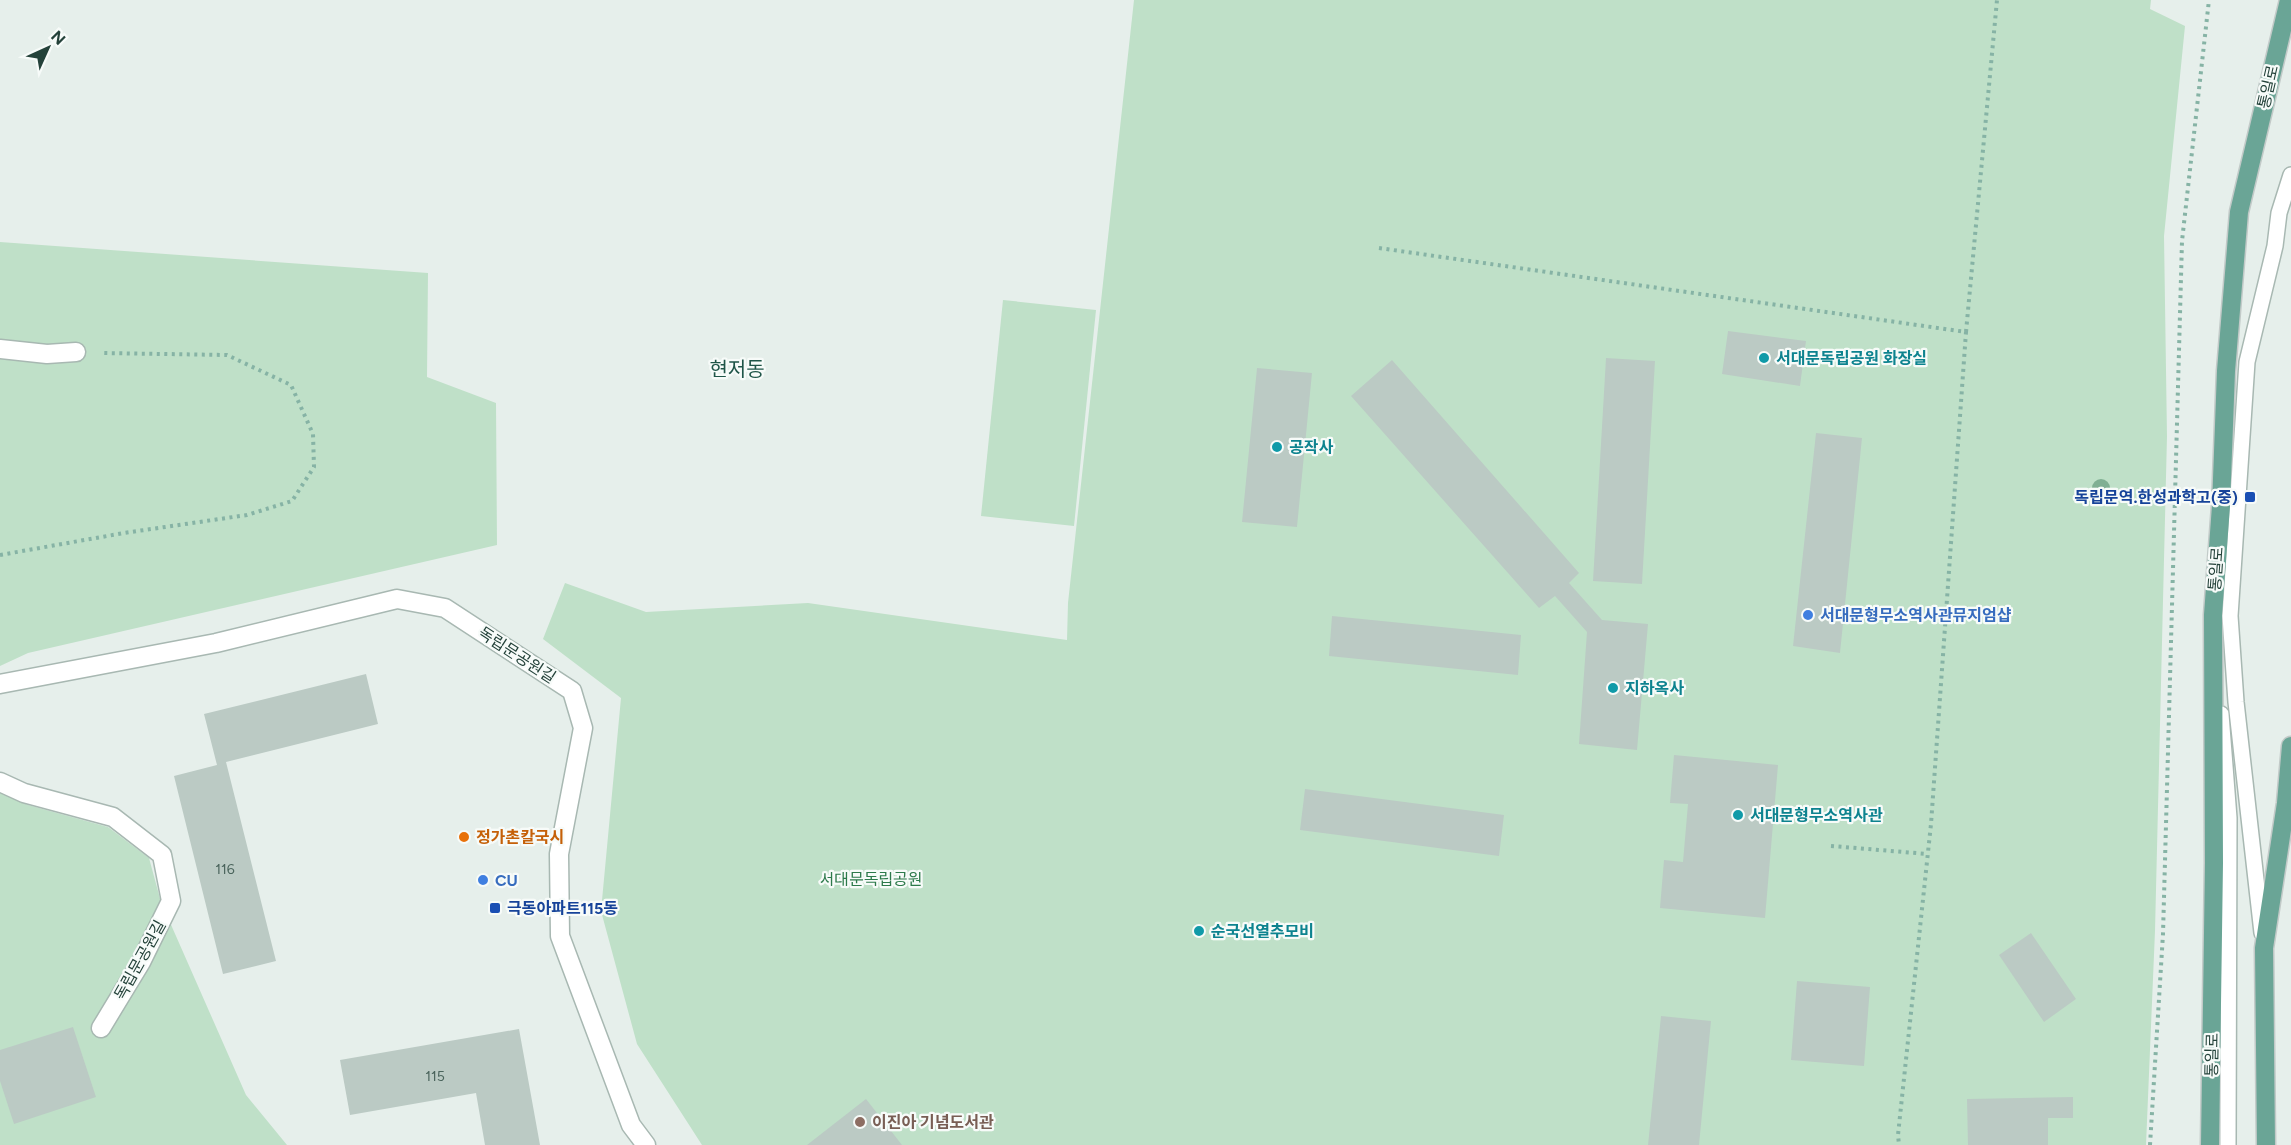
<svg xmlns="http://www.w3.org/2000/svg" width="2291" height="1145" font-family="Figtree,'Noto Sans KR',sans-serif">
  <rect width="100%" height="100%" fill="#e6efeb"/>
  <g fill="#bfe0c8">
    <path d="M1134 0H2151L2150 9 2185 26 2164 236 2167 436 2155 931 2146 1145H702L637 1044 601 911 621 698 543 639 565 583 646 612 808 603 1067 640 1068 603Z"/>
    <path d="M0 242 428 273 427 377 496 403 497 545 28 653 0 666Z"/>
    <path d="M1003 300 1096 310 1074 526 981 516Z"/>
    <path d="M0 793 28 805 108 827 149 858 161 902 246 1095 287 1145H0Z"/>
  </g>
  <g fill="#bbcac4">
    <path d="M1728 331 1806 341 1800 386 1722 374Z"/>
    <path d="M1606 358 1655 361 1642 584 1593 581Z"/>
    <path d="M1392 360 1579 573 1569 583 1602 620 1648 624 1637 750 1579 744 1587 632 1555 596 1539 608 1351 396Z"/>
    <path d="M1257 368 1312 373 1297 527 1242 522Z"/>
    <path d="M1816 433 1862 438 1840 653 1793 646Z"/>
    <path d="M1332 616 1521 635 1518 675 1329 656Z"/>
    <path d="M366 674 378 724 226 762 276 961 223 974 174 776 217 765 204 714Z"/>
    <path d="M1674 755 1778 765 1765 918 1660 908 1664 860 1683 862 1688 804 1670 803Z"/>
    <path d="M1305 789 1504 815 1499 856 1300 830Z"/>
    <path d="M2031 933 2076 999 2044 1022 1999 955Z"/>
    <path d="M1797 981 1870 987 1864 1066 1791 1060Z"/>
    <path d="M1661 1016 1711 1021 1699 1145H1648Z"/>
    <path d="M73 1027 96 1097 14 1124 0 1081V1050Z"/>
    <path d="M519 1029 540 1145H485L476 1093 350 1115 340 1060Z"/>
    <path d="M2073 1097V1118H2048V1145H1968L1967 1099Z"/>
    <path d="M866 1099 902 1145H807Z"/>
  </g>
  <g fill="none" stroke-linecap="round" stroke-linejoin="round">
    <defs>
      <g id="service">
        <path d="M2221 714 2229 818 2228 1145"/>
        <path d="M2262 933 2236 702 2230 616 2247 362 2275 246 2279 213 2291 175"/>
      </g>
      <g id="minor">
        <path d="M0 349 47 354 76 352"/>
        <path d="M0 684 216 643 397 599 445 608 572 691 583 728 559 854 560 936 631 1125 646 1145"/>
        <path d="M0 782 24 793 113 817 162 855 171 901 141 962 101 1028"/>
      </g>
      <g id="primary">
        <path d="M2210 1145 2214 863 2213 615 2221 506 2226 371 2239 212 2289 0"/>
        <path d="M2266 1145 2264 948 2286 803 2291 746"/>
      </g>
    </defs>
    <use href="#service" stroke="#a8b8b2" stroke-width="18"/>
    <use href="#minor" stroke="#a8b8b2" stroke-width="21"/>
    <use href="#primary" stroke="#c2cac8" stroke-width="21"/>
    <g stroke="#86b3a5" stroke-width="4" stroke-dasharray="3 4.5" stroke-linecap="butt">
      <path d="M1379 248 1966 332 1931 824 1898 1135 1899 1145"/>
      <path d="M1966 332 1997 0"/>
      <path d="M0 555 124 533 247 515 292 501 314 467 313 434 291 385 227 355 102 353"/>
      <path d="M1831 846 1928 854"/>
      <path d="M2150 1145 2163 934 2182 241 2209 0"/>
    </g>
    <use href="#service" stroke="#fff" stroke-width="15"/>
    <use href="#minor" stroke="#fff" stroke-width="18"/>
    <use href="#primary" stroke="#6aa596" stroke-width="18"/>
  </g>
  <circle fill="#80af93" cx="2101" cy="488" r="9"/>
  <g fill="#0f9aa8" stroke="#f7fbf9" stroke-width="2">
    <circle cx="1764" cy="358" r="6"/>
    <circle cx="1277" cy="447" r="6"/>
    <circle cx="1613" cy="688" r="6"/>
    <circle cx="1738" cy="815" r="6"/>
    <circle cx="1199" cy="931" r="6"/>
  </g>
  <g fill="#1a4fb4" stroke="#f7fbf9" stroke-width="2">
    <rect x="2244" y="491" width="12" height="12" rx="3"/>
    <rect x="489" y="902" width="12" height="12" rx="3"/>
  </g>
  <g fill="#3f7fe0" stroke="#f7fbf9" stroke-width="2">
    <circle cx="1808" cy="615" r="6"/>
    <circle cx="483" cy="880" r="6"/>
  </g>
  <circle fill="#e8710a" stroke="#f7fbf9" stroke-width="2" cx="464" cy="837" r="6"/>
  <circle fill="#8d6e63" stroke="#f7fbf9" stroke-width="2" cx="860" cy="1122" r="6"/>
  <g text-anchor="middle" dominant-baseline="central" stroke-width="4.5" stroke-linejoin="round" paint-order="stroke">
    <g font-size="14" fill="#4a645c">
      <text x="225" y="869">116</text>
      <text x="435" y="1076">115</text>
    </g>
    <g font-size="16" fill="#24423a" stroke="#f7fbf9">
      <text transform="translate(2268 87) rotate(-77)">통일로</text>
      <text transform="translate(2216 569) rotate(-86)">통일로</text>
      <text transform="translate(517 655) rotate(33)">독립문공원길</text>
      <text transform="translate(140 960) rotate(-61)">독립문공원길</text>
      <text transform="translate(2212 1055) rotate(-89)">통일로</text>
    </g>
    <g font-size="16" font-weight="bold" fill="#0d838f" stroke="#f7fbf9" text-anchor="start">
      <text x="1776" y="358">서대문독립공원 화장실</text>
      <text x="1289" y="447">공작사</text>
      <text x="1625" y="688">지하옥사</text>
      <text x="1750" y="815">서대문형무소역사관</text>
      <text x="1211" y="931">순국선열추모비</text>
    </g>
    <g font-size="16" font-weight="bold" fill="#164399" stroke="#f7fbf9" text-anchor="end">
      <text x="2238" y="497">독립문역.한성과학고(중)</text>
      <text x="507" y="908" text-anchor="start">극동아파트115동</text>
    </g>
    <g font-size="16" font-weight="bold" fill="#366cbe" stroke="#f7fbf9" text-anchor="start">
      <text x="1820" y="615">서대문형무소역사관뮤지엄샵</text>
      <text x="495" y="880">CU</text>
    </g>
    <g font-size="16" font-weight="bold" fill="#c56008" stroke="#f7fbf9" text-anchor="start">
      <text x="476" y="837">정가촌칼국시</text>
    </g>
    <g font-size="16" fill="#2d7a4b" stroke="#f7fbf9">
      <text x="871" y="879">서대문독립공원</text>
    </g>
    <g font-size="16" font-weight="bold" fill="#785e54" stroke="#f7fbf9" text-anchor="start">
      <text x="872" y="1122">이진아 기념도서관</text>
    </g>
    <g font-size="20" fill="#1f5548" stroke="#f7fbf9">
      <text x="737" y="369">현저동</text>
    </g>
  </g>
  <g transform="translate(48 48) rotate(45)" stroke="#f7fbf9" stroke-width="4.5" paint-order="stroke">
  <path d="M0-4.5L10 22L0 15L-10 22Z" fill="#24423a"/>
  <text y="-9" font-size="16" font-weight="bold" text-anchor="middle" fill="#24423a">N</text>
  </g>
</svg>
